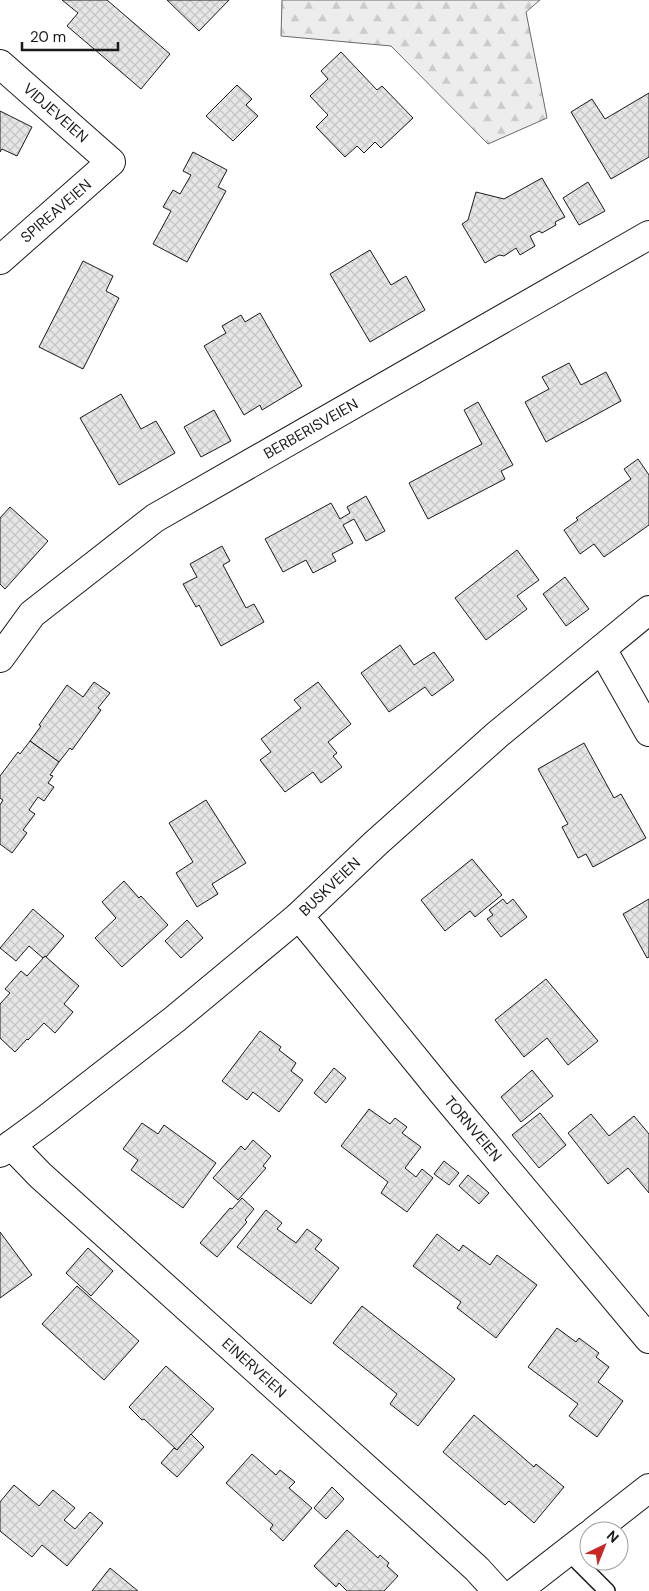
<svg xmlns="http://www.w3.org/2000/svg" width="649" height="1591" font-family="'DM Sans',sans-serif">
  <defs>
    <pattern id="forest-firs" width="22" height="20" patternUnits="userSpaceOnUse" patternTransform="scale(1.25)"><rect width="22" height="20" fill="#ededed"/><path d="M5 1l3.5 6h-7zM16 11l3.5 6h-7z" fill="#cbcbcb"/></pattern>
    <pattern id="building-cross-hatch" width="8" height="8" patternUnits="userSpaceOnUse" patternTransform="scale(1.25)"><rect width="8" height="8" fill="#e6e6e6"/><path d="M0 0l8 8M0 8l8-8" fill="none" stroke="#c5c5c5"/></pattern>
  </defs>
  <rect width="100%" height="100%" fill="#fff"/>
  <path fill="url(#forest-firs)" stroke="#6a6a6a" d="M282 0H540L526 12 547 118 488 144 391 46 281 36Z"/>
  <g fill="url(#building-cross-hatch)" stroke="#1a1a1a">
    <path d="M62 0H107L170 54 141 89 67 26 78 13Z"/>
    <path d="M167 0H229L199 31Z"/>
    <path d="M341 52 377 90 382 86 413 118 381 148 375 142 364 153 357 146 345 157 316 127 328 115 310 96 328 79 321 71Z"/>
    <path d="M237 85 252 99 246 105 258 116 233 141 206 116Z"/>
    <path d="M649 93V157L611 179 571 112 592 99 605 119Z"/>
    <path d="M0 111 32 127 17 156 2 149 0 152Z"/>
    <path d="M193 152 227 170 218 187 226 191 187 262 153 244 171 211 163 207 173 190 180 194 191 175 183 171Z"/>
    <path d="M542 178 565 217 555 222 556 225 542 233 539 231 530 236 535 246 520 255 516 248 504 256 499 255 485 263 462 224 468 220 476 192 504 199Z"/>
    <path d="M588 182 605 211 579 225 563 198Z"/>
    <path d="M370 250 391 285 406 276 425 310 370 342 330 274Z"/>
    <path d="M83 261 113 276 106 291 119 298 83 369 39 347Z"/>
    <path d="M260 313 302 386 262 410 260 405 244 415 204 346 226 333 222 326 241 315 245 322Z"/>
    <path d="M569 363 581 385 606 372 621 401 546 442 525 402 549 389 542 377Z"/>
    <path d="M121 394 141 429 156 421 175 453 119 485 80 418Z"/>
    <path d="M478 402 513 465 501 471 505 479 428 519 409 483 482 444 464 410Z"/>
    <path d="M214 410 231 441 201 457 184 427Z"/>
    <path d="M638 459 649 475V525L604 557 594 544 580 554 564 530 578 520 576 518 631 479 624 469Z"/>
    <path d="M366 496 385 531 366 541 354 519 343 525 353 543 332 554 336 561 313 573 306 560 283 572 265 539 331 503 340 519 350 513 347 507Z"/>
    <path d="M10 507 48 541 5 589 0 584V518Z"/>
    <path d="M222 546 230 561 223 565 246 608 254 604 264 622 221 646 199 605 196 607 183 584 197 577 190 564Z"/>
    <path d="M517 550 539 580 517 596 527 609 486 640 455 598Z"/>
    <path d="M565 577 589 609 566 626 543 594Z"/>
    <path d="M400 645 414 665 434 652 454 680 432 696 425 687 389 712 361 673Z"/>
    <path d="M94 682 110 693 98 708 101 710 72 750 70 748 59 762 30 741 41 726 39 725 67 685 83 697Z"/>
    <path d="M318 682 351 724 328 742 337 753 333 756 342 767 321 783 313 772 285 792 260 760 271 752 261 739 301 708 294 700Z"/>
    <path d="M30 741 59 762 50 775 53 776 48 783 54 787 44 801 38 797 29 810 35 814 23 830 27 833 12 853 0 844V805L3 800 0 798V776L18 752 20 754Z"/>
    <path d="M584 743 614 798 621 794 646 838 593 867 586 854 578 858 562 827 568 824 538 769Z"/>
    <path d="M206 800 246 863 212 884 218 894 197 907 176 873 193 862 169 823Z"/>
    <path d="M472 859 502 895 475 917 470 911 445 931 421 900Z"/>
    <path d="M124 881 139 898 141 896 168 925 122 967 95 938 116 918 102 902Z"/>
    <path d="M503 899 507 904 513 899 527 917 501 937 487 919 493 915 489 910Z"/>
    <path d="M649 899V957L647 958 623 914Z"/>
    <path d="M33 909 64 936 46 957 45 956 43 958 29 946 16 961 0 948Z"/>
    <path d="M187 920 203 938 181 958 165 941Z"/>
    <path d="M45 956 79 986 64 1004 73 1012 55 1033 44 1023 28 1040 27 1039 15 1052 0 1038V1004L10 993 5 989 21 971 27 976Z"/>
    <path d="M546 979 598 1041 568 1065 547 1038 524 1057 495 1020Z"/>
    <path d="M260 1031 281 1047 279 1050 296 1063 291 1071 303 1080 279 1112 253 1092 247 1100 222 1081Z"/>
    <path d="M334 1068 346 1078 326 1103 314 1093Z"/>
    <path d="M532 1070 553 1096 521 1122 501 1097Z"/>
    <path d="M369 1109 390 1124 395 1118 407 1127 402 1133 421 1147 405 1168 416 1177 422 1169 433 1178 407 1212 381 1193 388 1182 341 1146Z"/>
    <path d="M540 1113 566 1145 539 1168 512 1135Z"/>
    <path d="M591 1114 609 1136 634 1116 649 1134V1193L628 1168 608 1184 568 1133Z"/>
    <path d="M142 1123 158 1134 164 1125 216 1163 183 1208 131 1170 138 1160 123 1149Z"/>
    <path d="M253 1140 271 1156 263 1166 266 1168 238 1200 213 1178 241 1146 245 1150Z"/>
    <path d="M444 1161 459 1173 449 1185 434 1174Z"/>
    <path d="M468 1175 489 1193 479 1204 459 1186Z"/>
    <path d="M242 1198 254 1209 245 1220 247 1222 217 1257 200 1243 230 1208 232 1209Z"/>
    <path d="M266 1210 282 1223 277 1229 296 1243 307 1229 322 1240 315 1249 339 1268 311 1304 237 1247Z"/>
    <path d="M0 1232 32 1275 0 1298Z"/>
    <path d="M437 1234 459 1251 463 1245 490 1265 497 1255 537 1285 496 1338 457 1308 461 1302 413 1266Z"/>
    <path d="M88 1248 113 1271 91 1296 66 1273Z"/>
    <path d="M77 1286 139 1341 104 1380 42 1324Z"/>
    <path d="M362 1306 455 1379 418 1426 390 1404 397 1394 333 1343Z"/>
    <path d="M557 1328 576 1342 579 1338 599 1353 596 1357 609 1367 598 1382 623 1401 597 1437 569 1416 578 1404 528 1367Z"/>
    <path d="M166 1366 214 1409 177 1450 144 1419 142 1420 129 1407Z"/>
    <path d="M474 1415 534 1467 536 1464 564 1487 534 1523 509 1501 505 1505 443 1452Z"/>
    <path d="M191 1434 204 1447 177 1477 161 1463 174 1448 177 1450Z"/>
    <path d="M252 1454 276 1475 280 1470 295 1482 289 1488 312 1508 283 1541 270 1529 273 1525 226 1483Z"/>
    <path d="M14 1485 39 1506 53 1490 75 1508 64 1520 75 1529 90 1512 103 1523 67 1566 42 1545 32 1557 0 1531V1502Z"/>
    <path d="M332 1487 344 1499 326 1519 314 1508Z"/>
    <path d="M347 1530 378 1558 380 1555 389 1563 387 1566 398 1576 384 1591H347L339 1583 336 1587 314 1566Z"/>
    <path d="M110 1568 138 1591H92Z"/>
  </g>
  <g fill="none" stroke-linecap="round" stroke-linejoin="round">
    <defs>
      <path id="service" d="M568 1552 607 1591"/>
      <g id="minor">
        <path id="s1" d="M0 64 111 162 0 260"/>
        <path d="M602 649 649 732"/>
        <path id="s2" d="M0 658 32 614 155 518 649 235"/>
        <path id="s3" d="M299 916 442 1092 649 1339"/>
        <path id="s4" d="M11 1145 40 1175 430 1526 477 1569 497 1591"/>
        <path id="s5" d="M0 1153 45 1120 175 1019 299 916 376 843 498 734 649 610"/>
        <path d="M594 1531 649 1488"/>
        <path d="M517 1591 589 1535"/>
      </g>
    </defs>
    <use href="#service" stroke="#1a1a1a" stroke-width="18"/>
    <use href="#minor" stroke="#1a1a1a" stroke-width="30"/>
    <use href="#service" stroke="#fff" stroke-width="15"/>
    <use href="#minor" stroke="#fff" stroke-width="28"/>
  </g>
  <g text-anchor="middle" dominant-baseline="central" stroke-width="4" stroke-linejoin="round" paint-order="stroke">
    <g font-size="15" fill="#1a1a1a" stroke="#fff">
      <text stroke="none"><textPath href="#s1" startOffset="74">VIDJEVEIEN</textPath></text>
      <text transform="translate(56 211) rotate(-41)">SPIREAVEIEN</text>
      <text stroke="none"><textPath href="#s2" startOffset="390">BERBERISVEIEN</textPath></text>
      <text stroke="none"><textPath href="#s5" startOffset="424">BUSKVEIEN</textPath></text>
      <text stroke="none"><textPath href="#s3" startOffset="275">TORNVEIEN</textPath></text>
      <text stroke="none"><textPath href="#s4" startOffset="330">EINERVEIEN</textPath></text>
    </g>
  </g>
  <g transform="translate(604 1546) rotate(43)"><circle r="24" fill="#ffffff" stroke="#a3a3a3"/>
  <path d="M0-4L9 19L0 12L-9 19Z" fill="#c62828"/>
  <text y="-8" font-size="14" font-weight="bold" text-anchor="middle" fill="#1a1a1a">N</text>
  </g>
  <path d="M22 42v8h96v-8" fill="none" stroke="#1a1a1a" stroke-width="2.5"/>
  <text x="30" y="42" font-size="15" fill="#1a1a1a" stroke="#ffffff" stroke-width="4" paint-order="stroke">20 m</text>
</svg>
